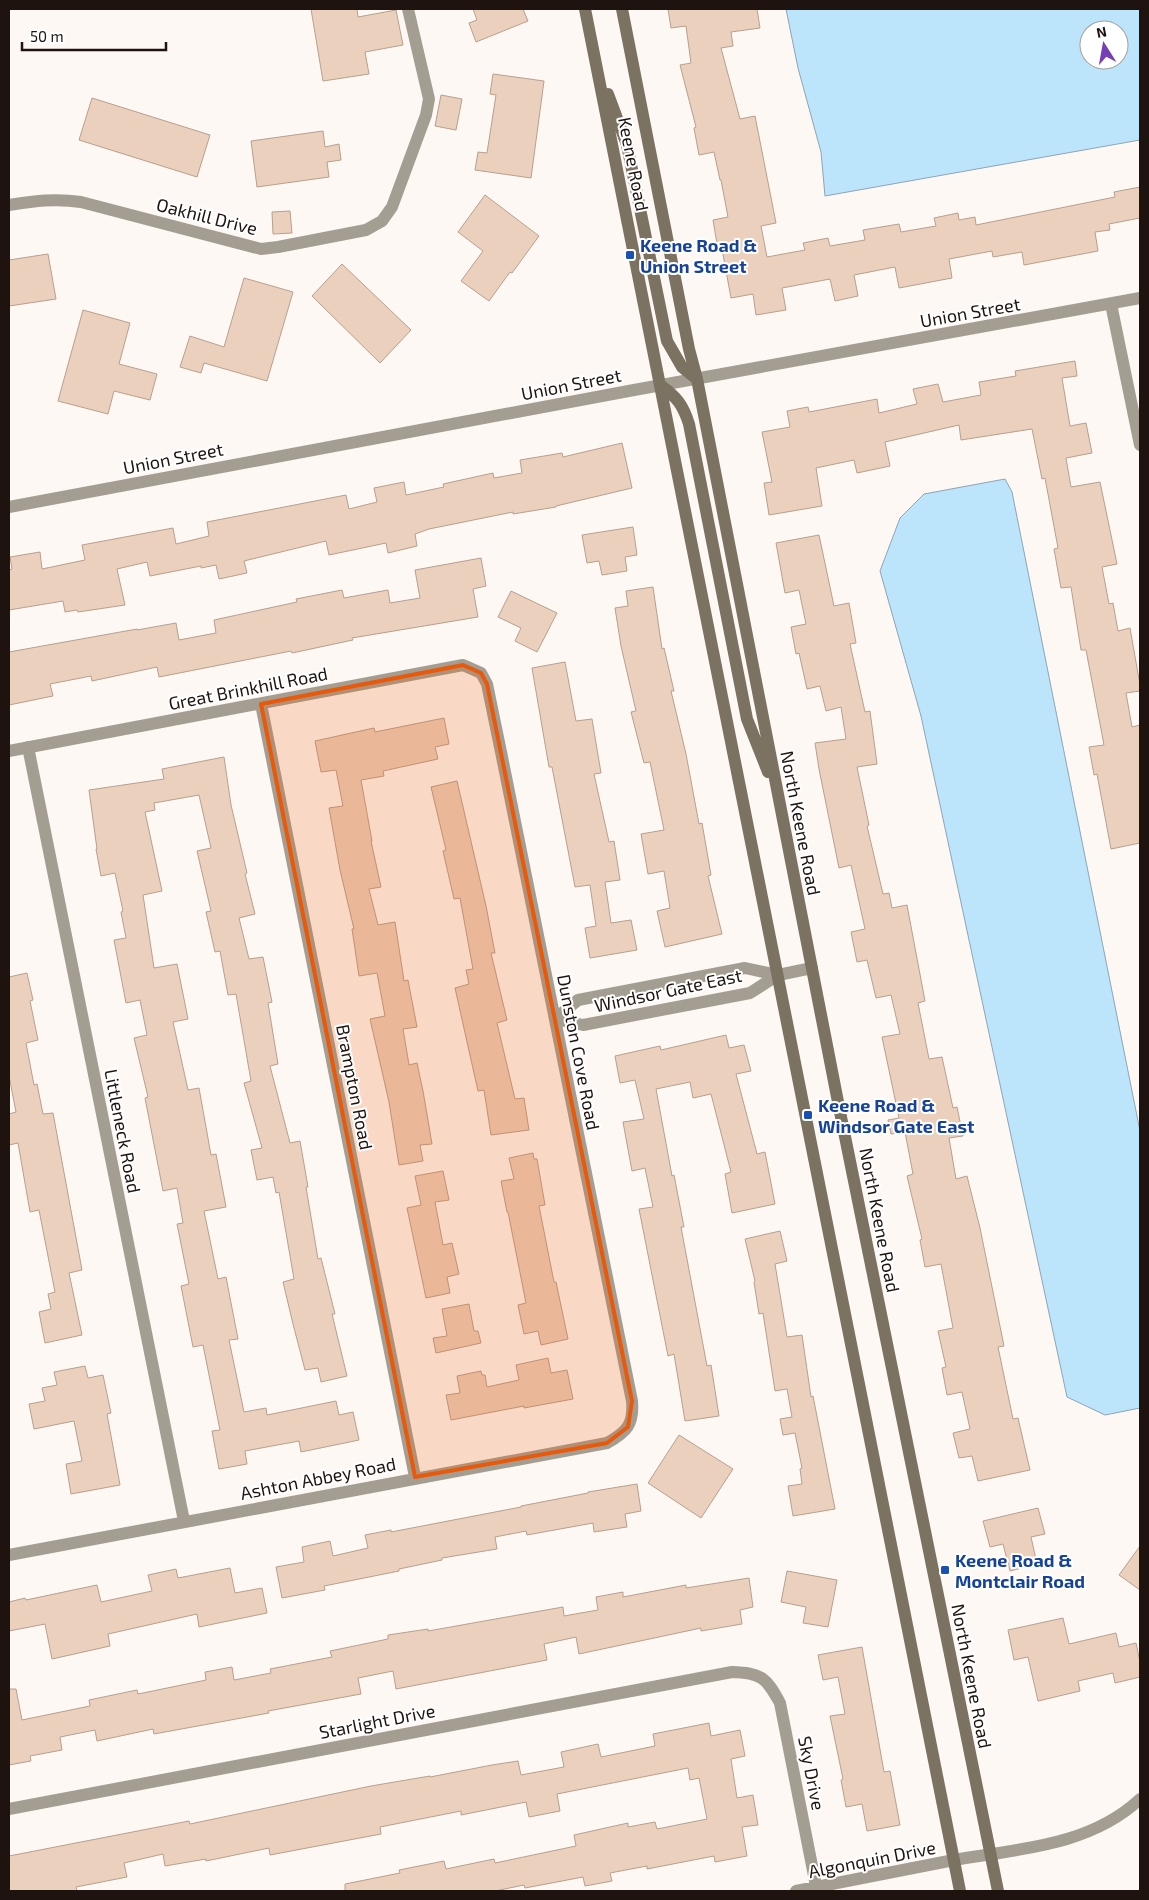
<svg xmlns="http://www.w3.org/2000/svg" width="1149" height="1900" font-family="'Exo 2',sans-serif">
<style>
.water{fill:#bce4fb;stroke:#8da5b4;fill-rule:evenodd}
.building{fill:#ebd0bd;stroke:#b89f8d}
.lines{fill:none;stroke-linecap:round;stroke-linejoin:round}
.minor{stroke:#a49e92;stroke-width:12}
.tertiary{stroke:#a49e92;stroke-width:12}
.secondary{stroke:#7b7262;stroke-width:12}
.marked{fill:#e8590c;fill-opacity:0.2;stroke:#e8590c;stroke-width:4;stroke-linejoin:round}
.transit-dot{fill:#1a4fb4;stroke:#fff;stroke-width:2}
.labels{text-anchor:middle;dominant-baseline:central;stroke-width:4;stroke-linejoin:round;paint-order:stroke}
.street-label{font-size:18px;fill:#1e130e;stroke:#fff}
.transit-label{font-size:18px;font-weight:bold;fill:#164399;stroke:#fff;text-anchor:start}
</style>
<rect width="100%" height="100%" fill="#fef8f5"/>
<path class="water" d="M 786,9 L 1140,9 L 1140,140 L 825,196 L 821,152 L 798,68 ZM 1089,30 L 1119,30 L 1119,60 L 1089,60 Z
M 1005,479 L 1012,492 L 1140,1131 L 1140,1408 L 1105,1415 L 1067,1397 L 921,716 L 880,571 L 900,518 L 924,494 Z"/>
<path class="building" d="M 311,9 L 357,9 L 358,17 L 396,10 L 403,45 L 365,52 L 369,74 L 323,81 Z
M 473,9 L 523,9 L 528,21 L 476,42 L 469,23 L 477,20 Z
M 668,9 L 757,9 L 760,28 L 731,32 L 733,46 L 721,48 L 740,119 L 755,116 L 776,223 L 761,226 L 767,257 L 805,250 L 803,243 L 828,238 L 830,246 L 865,240 L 863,230 L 899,224 L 901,232 L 936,226 L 934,218 L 958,213 L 959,220 L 975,217 L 976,225 L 1115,197 L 1114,192 L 1140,187 L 1140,218 L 1109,224 L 1110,230 L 1095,232 L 1098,251 L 1024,265 L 1022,252 L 993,257 L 992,251 L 949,259 L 952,278 L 899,288 L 895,267 L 854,275 L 858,296 L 835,301 L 830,279 L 782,288 L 786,310 L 756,315 L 753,294 L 731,298 L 722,249 L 718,250 L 713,220 L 728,217 L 721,180 L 720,180 L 714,152 L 699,155 L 694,128 L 696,127 L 680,65 L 691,63 L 686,26 L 671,28 Z
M 493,74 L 544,81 L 531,178 L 475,170 L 478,152 L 487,153 L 496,95 L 490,94 Z
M 441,95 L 462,99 L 456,130 L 435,126 Z
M 92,98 L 210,135 L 197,177 L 79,140 Z
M 323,131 L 325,147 L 339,144 L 341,160 L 327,162 L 329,177 L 257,187 L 251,141 Z
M 485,195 L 539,236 L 512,273 L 510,272 L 489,301 L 461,281 L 483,251 L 458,232 Z
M 290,211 L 292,233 L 273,234 L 272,212 Z
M 48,254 L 56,299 L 9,306 L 9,260 Z
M 342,264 L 411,330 L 380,363 L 312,296 Z
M 244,278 L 293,292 L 267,381 L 204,363 L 201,373 L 180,367 L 190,336 L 224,347 Z
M 83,310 L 130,323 L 119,364 L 157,374 L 150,400 L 114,391 L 108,414 L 58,401 Z
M 1075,361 L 1077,376 L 1062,378 L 1070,426 L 1086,423 L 1092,453 L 1066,458 L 1071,487 L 1100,482 L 1117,564 L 1102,567 L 1109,604 L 1113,603 L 1118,631 L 1130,628 L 1140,685 L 1140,691 L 1126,693 L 1132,727 L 1140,725 L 1140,843 L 1111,849 L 1097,774 L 1094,775 L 1089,747 L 1104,745 L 1086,650 L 1081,650 L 1071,587 L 1061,588 L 1054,549 L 1058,548 L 1045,478 L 1042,479 L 1032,429 L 961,440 L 959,425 L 885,442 L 890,466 L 857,473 L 854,460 L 816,468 L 822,506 L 769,515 L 764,483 L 772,482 L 762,432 L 790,427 L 787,411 L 808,407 L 809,412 L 877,399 L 879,413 L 917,404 L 913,389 L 938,384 L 943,402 L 981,395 L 979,382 L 1016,376 L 1015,371 Z
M 622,443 L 632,488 L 556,506 L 556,507 L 513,514 L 513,512 L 429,529 L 415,534 L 417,546 L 388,553 L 386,543 L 329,555 L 326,541 L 244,561 L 247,573 L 219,579 L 216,565 L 201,568 L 201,566 L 150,576 L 147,562 L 117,569 L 125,605 L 78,612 L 77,610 L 65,612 L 63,601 L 9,610 L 9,570 L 12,569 L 10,557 L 40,552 L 42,569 L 85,560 L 82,545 L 173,528 L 176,544 L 209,536 L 207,522 L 346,495 L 349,509 L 377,502 L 374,488 L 404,482 L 406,495 L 444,487 L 443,484 L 493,473 L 494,478 L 522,473 L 520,460 L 562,453 L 563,457 Z
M 633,527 L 637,555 L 625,557 L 627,571 L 602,575 L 599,561 L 587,563 L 582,535 Z
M 819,535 L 834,606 L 849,603 L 856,643 L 850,644 L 865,712 L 870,711 L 877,764 L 857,767 L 869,825 L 867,826 L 883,894 L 889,893 L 892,908 L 907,905 L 925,1001 L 918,1003 L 929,1059 L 942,1057 L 953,1108 L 957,1107 L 963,1136 L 949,1138 L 956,1179 L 967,1176 L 980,1228 L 1004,1346 L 998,1347 L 1013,1419 L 1018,1418 L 1030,1470 L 978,1481 L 972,1456 L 959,1458 L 953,1433 L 970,1429 L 962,1392 L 947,1395 L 942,1368 L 946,1367 L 938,1331 L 953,1328 L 941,1264 L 925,1267 L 920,1240 L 922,1239 L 907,1176 L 913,1174 L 905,1132 L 891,1134 L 888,1120 L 899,1118 L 882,1037 L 900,1034 L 891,995 L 876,998 L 867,960 L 857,962 L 851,932 L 865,929 L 851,865 L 839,868 L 819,769 L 815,743 L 846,739 L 841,707 L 826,711 L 820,686 L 807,689 L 799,653 L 796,654 L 791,627 L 806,624 L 799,590 L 785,593 L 776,543 Z
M 481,558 L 486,586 L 473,589 L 478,617 L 352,638 L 353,640 L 292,653 L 291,651 L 159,677 L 157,667 L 92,681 L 91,676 L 50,684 L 53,696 L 9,705 L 9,652 L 137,629 L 137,630 L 176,623 L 179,640 L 216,633 L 214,620 L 297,602 L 296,599 L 342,590 L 344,598 L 388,590 L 390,603 L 420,598 L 415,570 Z
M 653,587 L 662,649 L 664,648 L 674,691 L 671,691 L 686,754 L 699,824 L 702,823 L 711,875 L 708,876 L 722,934 L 665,947 L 657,911 L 670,908 L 664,871 L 648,874 L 641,834 L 664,830 L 650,762 L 644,763 L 631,712 L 636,711 L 621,646 L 615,608 L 628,606 L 626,591 Z
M 511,591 L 557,613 L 537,652 L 515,641 L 521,628 L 498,617 Z
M 565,662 L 576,721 L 592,719 L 601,773 L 594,774 L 609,842 L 614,841 L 620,880 L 605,882 L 611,923 L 631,920 L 637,950 L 590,958 L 585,928 L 596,926 L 590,885 L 575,887 L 552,767 L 549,767 L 532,668 Z
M 444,718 L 449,744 L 435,747 L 438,759 L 383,771 L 384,776 L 361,780 L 372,841 L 371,841 L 381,887 L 369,889 L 378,925 L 395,922 L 404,981 L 408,980 L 417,1027 L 403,1029 L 409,1065 L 417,1063 L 423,1091 L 432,1144 L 420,1145 L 423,1161 L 399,1165 L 389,1102 L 370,1019 L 385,1016 L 377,973 L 359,976 L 352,929 L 354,929 L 340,870 L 329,808 L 343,806 L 336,770 L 321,772 L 315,741 L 374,728 L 375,732 Z
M 224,757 L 231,805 L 247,873 L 245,874 L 255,914 L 239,918 L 249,959 L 263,957 L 272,1002 L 268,1003 L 278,1064 L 270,1066 L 290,1143 L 300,1141 L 308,1187 L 306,1187 L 318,1259 L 321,1258 L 335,1314 L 332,1314 L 347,1376 L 321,1382 L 318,1368 L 305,1370 L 293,1324 L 283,1282 L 294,1279 L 279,1192 L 276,1193 L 273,1177 L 257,1180 L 251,1150 L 262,1148 L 244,1083 L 251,1081 L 236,994 L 228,995 L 220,951 L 215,952 L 206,912 L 211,911 L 197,851 L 211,848 L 199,795 L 154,803 L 155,810 L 145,812 L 162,891 L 143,895 L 154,968 L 177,964 L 188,1019 L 173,1022 L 188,1090 L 199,1088 L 211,1155 L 216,1154 L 226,1207 L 204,1211 L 218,1279 L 226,1277 L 238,1339 L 229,1340 L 244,1412 L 266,1408 L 267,1415 L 336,1401 L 339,1415 L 353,1412 L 359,1440 L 301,1452 L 299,1441 L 245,1451 L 247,1464 L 219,1469 L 212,1431 L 220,1430 L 203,1345 L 193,1347 L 181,1286 L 189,1284 L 177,1224 L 183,1223 L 177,1188 L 163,1191 L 145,1098 L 148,1097 L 134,1038 L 147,1035 L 140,1000 L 126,1003 L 114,940 L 126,938 L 121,912 L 123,911 L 115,873 L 101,876 L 96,849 L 97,849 L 89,790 L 164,779 L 162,769 Z
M 457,781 L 486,906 L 495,953 L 491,953 L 507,1020 L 497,1023 L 515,1099 L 524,1098 L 529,1130 L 491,1135 L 484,1090 L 478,1091 L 455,988 L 469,984 L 466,970 L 473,969 L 460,898 L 454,899 L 443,851 L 446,850 L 431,787 Z
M 27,973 L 33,1000 L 30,1001 L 38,1040 L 26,1043 L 34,1085 L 37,1084 L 43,1114 L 53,1113 L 82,1270 L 69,1273 L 82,1335 L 45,1343 L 39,1312 L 51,1309 L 48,1294 L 55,1292 L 39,1210 L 30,1212 L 18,1143 L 9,1145 L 9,1114 L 16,1112 L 9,1076 L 9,977 Z
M 726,1035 L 729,1048 L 744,1045 L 751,1071 L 736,1074 L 757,1154 L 765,1152 L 775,1204 L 732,1213 L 725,1174 L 731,1172 L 711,1094 L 693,1098 L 690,1082 L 656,1089 L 672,1176 L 674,1175 L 684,1227 L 681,1227 L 707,1366 L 711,1365 L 719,1416 L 685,1421 L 674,1354 L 668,1356 L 639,1209 L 653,1207 L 645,1168 L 632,1171 L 623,1122 L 644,1119 L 635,1080 L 620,1083 L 615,1056 L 660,1046 L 661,1050 Z
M 533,1153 L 534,1159 L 537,1159 L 545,1205 L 539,1206 L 554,1282 L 556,1282 L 568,1339 L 541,1345 L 538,1331 L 524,1334 L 518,1305 L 526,1303 L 508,1212 L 507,1212 L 501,1181 L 514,1179 L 509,1158 Z
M 443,1171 L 449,1200 L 435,1202 L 443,1245 L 452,1243 L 459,1274 L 447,1277 L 450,1293 L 426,1298 L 407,1208 L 421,1205 L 415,1176 Z
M 780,1231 L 787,1261 L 775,1264 L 787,1337 L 802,1335 L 811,1397 L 813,1396 L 835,1509 L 793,1516 L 788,1486 L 802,1484 L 800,1469 L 802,1468 L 795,1433 L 783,1435 L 780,1419 L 792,1417 L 787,1389 L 775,1391 L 763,1313 L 759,1314 L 754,1282 L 755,1281 L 745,1239 Z
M 469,1304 L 474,1331 L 478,1331 L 481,1343 L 436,1353 L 433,1338 L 447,1336 L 442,1309 Z
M 548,1358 L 551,1373 L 567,1370 L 573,1399 L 524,1408 L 524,1406 L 451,1420 L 446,1395 L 460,1393 L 457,1376 L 481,1371 L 482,1375 L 485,1375 L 487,1387 L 519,1380 L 516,1365 Z
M 85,1366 L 88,1378 L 103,1375 L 111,1413 L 107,1414 L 120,1485 L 71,1494 L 66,1464 L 82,1461 L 74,1421 L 34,1429 L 29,1404 L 45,1401 L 42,1388 L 57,1385 L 54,1372 Z
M 679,1435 L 733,1469 L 701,1518 L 648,1483 Z
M 637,1484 L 641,1511 L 625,1514 L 627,1527 L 594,1532 L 593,1523 L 527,1535 L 526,1531 L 495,1537 L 497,1549 L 442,1558 L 442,1560 L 399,1569 L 399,1571 L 324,1586 L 325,1590 L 282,1598 L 276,1567 L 304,1562 L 302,1547 L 330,1541 L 333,1556 L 368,1548 L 365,1535 L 391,1530 L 391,1532 L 521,1507 L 521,1506 L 588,1493 L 588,1492 Z
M 1038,1508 L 1045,1534 L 1031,1537 L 1037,1564 L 1010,1571 L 1003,1544 L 990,1547 L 983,1521 Z
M 1140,1546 L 1140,1590 L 1119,1575 Z
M 230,1568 L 235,1593 L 262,1588 L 267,1613 L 199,1627 L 197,1614 L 108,1634 L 110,1646 L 52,1659 L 45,1624 L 9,1631 L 9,1602 L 25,1598 L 26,1600 L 97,1585 L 101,1602 L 152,1591 L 148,1575 L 176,1569 L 178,1578 Z
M 787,1571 L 837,1580 L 828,1627 L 803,1623 L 806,1607 L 781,1602 Z
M 749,1578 L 753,1607 L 740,1610 L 742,1624 L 701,1631 L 701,1628 L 579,1654 L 576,1637 L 544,1644 L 547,1660 L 396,1689 L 393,1671 L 358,1678 L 361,1694 L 268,1711 L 269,1713 L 154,1734 L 153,1729 L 97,1741 L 95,1730 L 60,1737 L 62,1750 L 30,1756 L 31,1761 L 9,1765 L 9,1689 L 16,1689 L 22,1720 L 90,1706 L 89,1700 L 137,1690 L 138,1694 L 206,1680 L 205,1672 L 232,1667 L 234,1680 L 271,1673 L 270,1669 L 332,1657 L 330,1651 L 388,1639 L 388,1635 L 428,1629 L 428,1631 L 563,1607 L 564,1616 L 598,1610 L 596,1597 L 623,1592 L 623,1597 L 686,1585 L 686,1588 Z
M 1063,1618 L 1069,1644 L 1116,1633 L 1119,1647 L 1136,1643 L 1140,1662 L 1140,1677 L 1115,1683 L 1113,1673 L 1078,1681 L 1080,1691 L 1038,1701 L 1028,1657 L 1014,1660 L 1008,1630 Z
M 862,1647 L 884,1772 L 890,1771 L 900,1825 L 867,1831 L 862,1804 L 846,1807 L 841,1780 L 843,1779 L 830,1716 L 845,1714 L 838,1677 L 823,1680 L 818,1655 Z
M 709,1723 L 711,1736 L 740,1730 L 745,1756 L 731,1759 L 737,1798 L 753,1795 L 758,1825 L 742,1827 L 747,1856 L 715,1862 L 714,1856 L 647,1869 L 647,1866 L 610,1873 L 612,1881 L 585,1886 L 583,1877 L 525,1888 L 524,1885 L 495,1891 L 345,1891 L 345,1884 L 400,1873 L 399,1870 L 444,1861 L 446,1869 L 494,1859 L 495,1863 L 576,1846 L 574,1835 L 628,1823 L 628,1827 L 655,1822 L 657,1829 L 707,1819 L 699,1778 L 690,1780 L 688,1768 L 557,1794 L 560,1811 L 529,1817 L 526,1802 L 461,1815 L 461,1811 L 380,1827 L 381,1834 L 270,1855 L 269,1848 L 206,1861 L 206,1859 L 165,1866 L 163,1854 L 124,1863 L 127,1877 L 76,1887 L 77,1891 L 9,1891 L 9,1856 L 189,1821 L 190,1824 L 371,1786 L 430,1776 L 430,1777 L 492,1765 L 518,1761 L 521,1775 L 564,1767 L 561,1752 L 598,1744 L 601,1757 L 655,1746 L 653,1734 Z"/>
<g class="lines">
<path class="minor" d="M 9,205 C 35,201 55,198 81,202 L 261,249 L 278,247 L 366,230 L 382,221 L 392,207 L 426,115 L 429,99 L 408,9
M 1111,304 L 1140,445
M 261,704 L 415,1477
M 28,747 L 184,1521
M 9,751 L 463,665 L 481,673 L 487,684 L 501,752 L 632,1401 C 634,1424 627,1432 607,1443 L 9,1555
M 555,1019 L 583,1025 L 750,993 L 778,975 L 812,968
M 555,1019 L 578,1000 L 745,968 L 778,975
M 9,1809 L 732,1672 C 761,1673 766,1677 780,1703 L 817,1891
M 796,1891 L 954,1860"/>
<path class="tertiary" d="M 9,507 L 634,390 L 1140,298
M 954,1860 C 1018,1849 1090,1846 1140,1799"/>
<path class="secondary" d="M 585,9 L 960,1891
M 622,9 L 689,349 L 697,379 L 839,1107 L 998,1891
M 608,94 L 627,145 L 667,341 L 682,367 L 697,379
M 660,385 C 677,397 683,405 689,424 L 747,719 L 768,772"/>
</g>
<path class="marked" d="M 463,665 L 481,673 L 487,684 L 632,1401 L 628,1427 L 607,1443 L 415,1477 L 261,704 Z"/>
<g class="transit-dot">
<rect x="625" y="250" width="10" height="10" rx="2.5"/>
<rect x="803" y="1110" width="10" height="10" rx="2.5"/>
<rect x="940" y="1565" width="10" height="10" rx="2.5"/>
</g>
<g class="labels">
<g class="street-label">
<text transform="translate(634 164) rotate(79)">Keene Road</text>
<text transform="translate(207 216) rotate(14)">Oakhill Drive</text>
<text transform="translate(970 312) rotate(-10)">Union Street</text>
<text transform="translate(571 384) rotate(-11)">Union Street</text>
<text transform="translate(173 458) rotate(-11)">Union Street</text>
<text transform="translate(248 688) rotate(-11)">Great Brinkhill Road</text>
<text transform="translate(801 823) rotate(79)">North Keene Road</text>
<text transform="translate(668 990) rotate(-12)">Windsor Gate East</text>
<text transform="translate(579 1052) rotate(79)">Dunston Cove Road</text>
<text transform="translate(355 1087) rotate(79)">Brampton Road</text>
<text transform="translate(123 1131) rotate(79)">Littleneck Road</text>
<text transform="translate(880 1220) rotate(79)">North Keene Road</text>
<text transform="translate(318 1478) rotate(-11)">Ashton Abbey Road</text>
<text transform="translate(972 1676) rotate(79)">North Keene Road</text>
<text transform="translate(377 1721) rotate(-11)">Starlight Drive</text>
<text transform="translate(812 1773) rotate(79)">Sky Drive</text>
<text transform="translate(872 1859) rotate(-11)">Algonquin Drive</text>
</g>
<g class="transit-label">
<text x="640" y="245">Keene Road &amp;<tspan x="640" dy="21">Union Street</tspan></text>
<text x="818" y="1105">Keene Road &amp;<tspan x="818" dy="21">Windsor Gate East</tspan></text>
<text x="955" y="1560">Keene Road &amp;<tspan x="955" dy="21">Montclair Road</tspan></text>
</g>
</g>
<rect width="1149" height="1900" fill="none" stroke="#1e130e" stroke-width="20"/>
<g transform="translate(1104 45) rotate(349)"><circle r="24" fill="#ffffff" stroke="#a5a19f"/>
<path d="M0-4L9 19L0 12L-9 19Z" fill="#763fb6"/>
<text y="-8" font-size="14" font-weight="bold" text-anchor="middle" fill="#1e130e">N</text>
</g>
<path d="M22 42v8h144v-8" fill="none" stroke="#1e130e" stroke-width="2.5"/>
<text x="30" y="42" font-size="15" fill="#1e130e" stroke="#ffffff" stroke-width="4" paint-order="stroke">50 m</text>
</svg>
